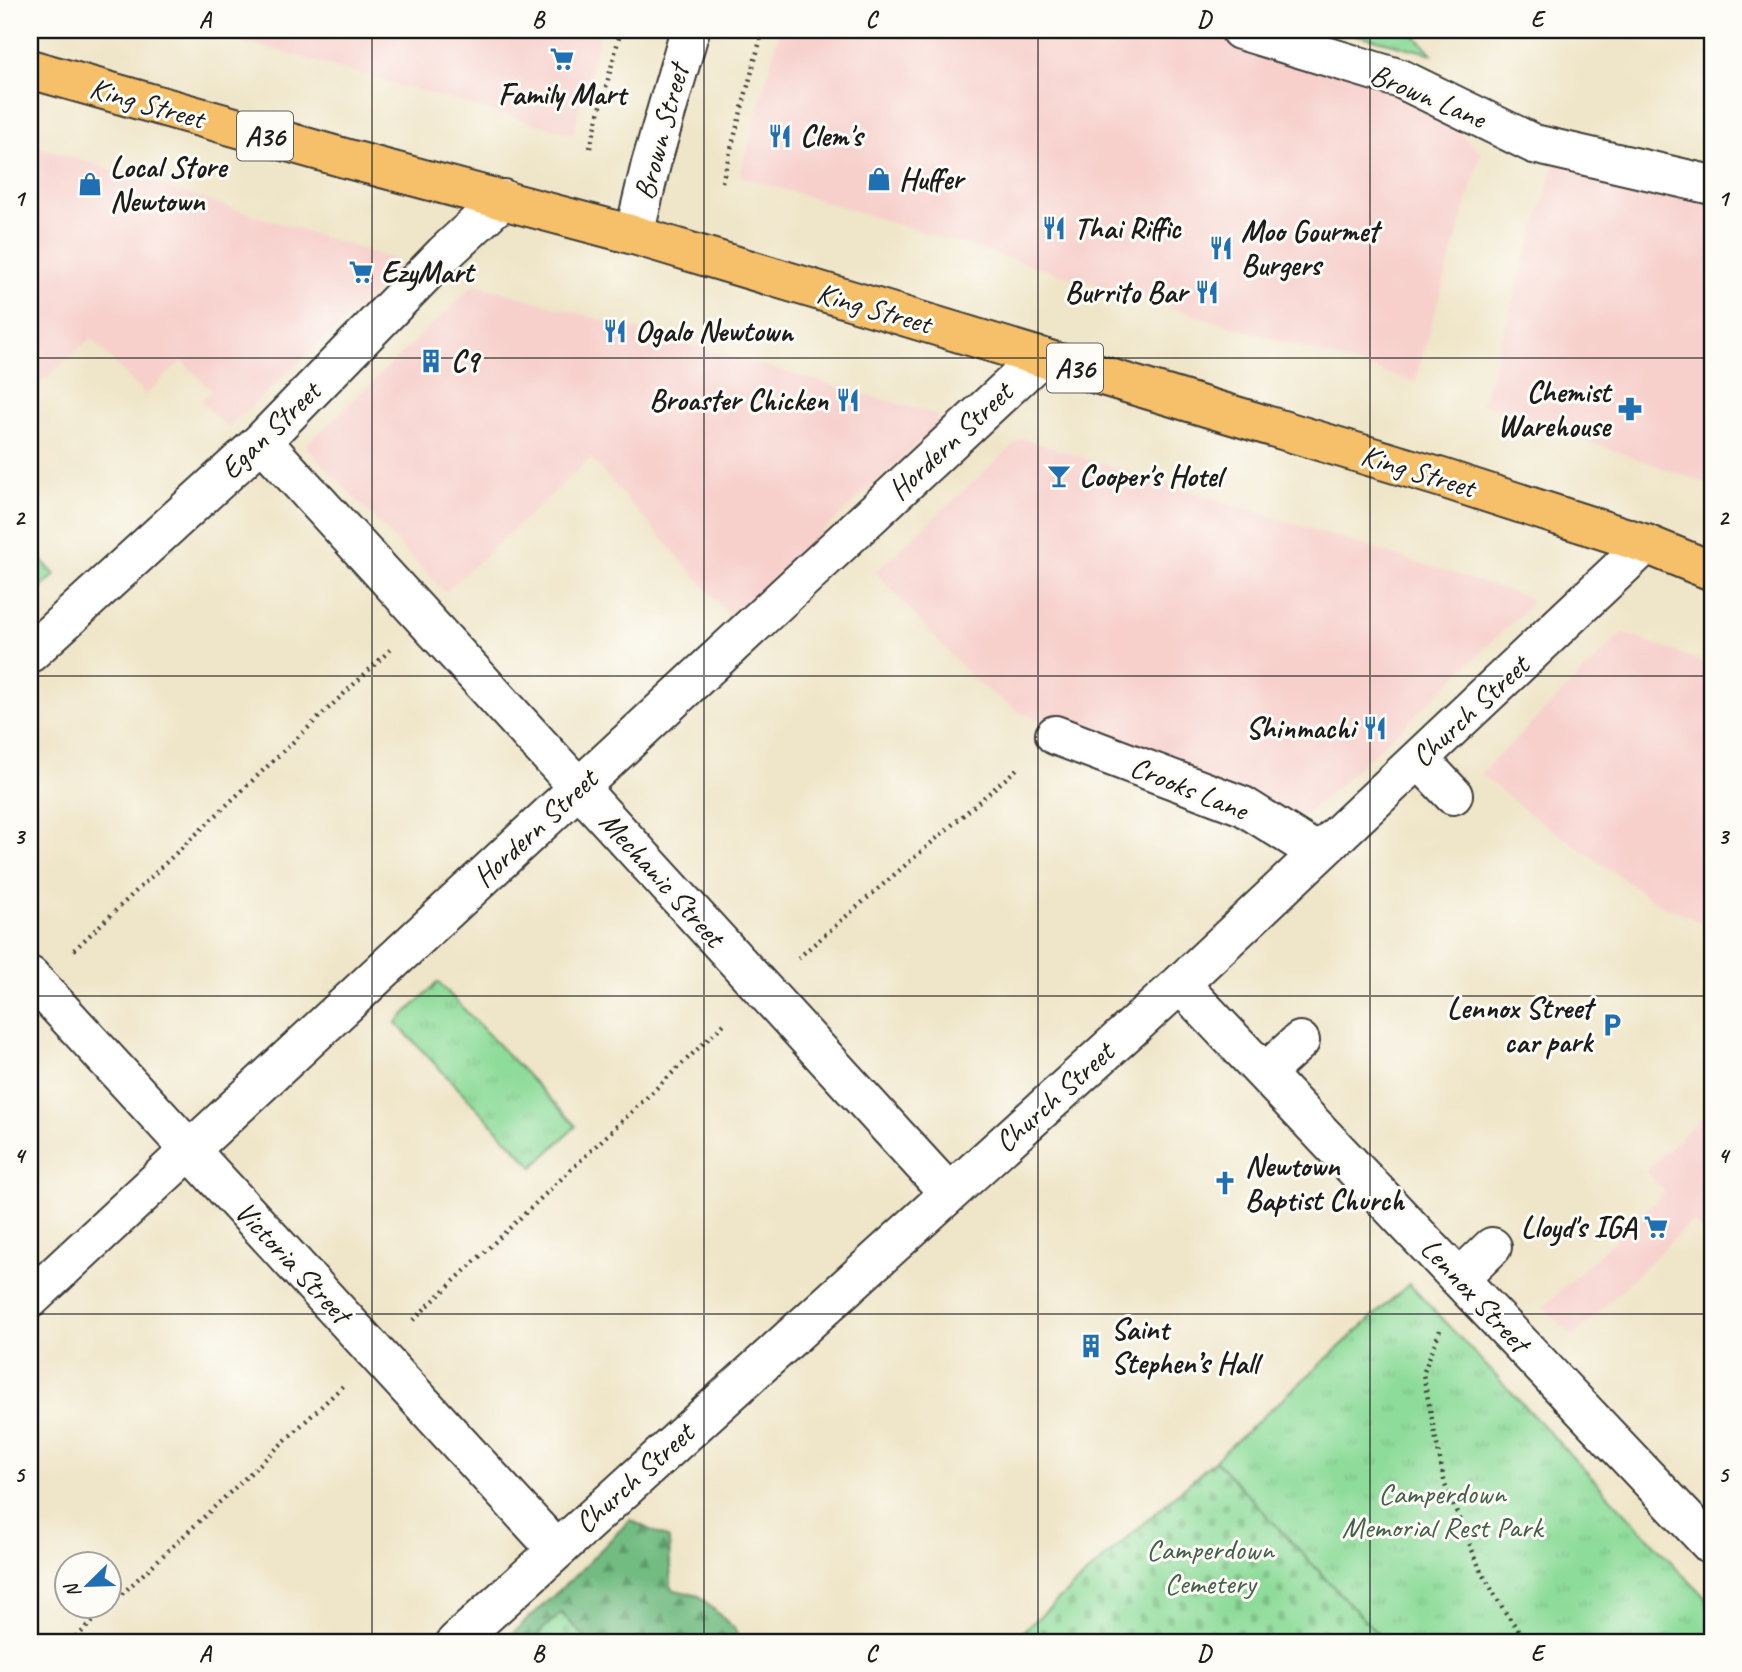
<svg xmlns="http://www.w3.org/2000/svg" width="1742" height="1672" font-family="Caveat,sans-serif">
<style>
.built{fill:#f7d0cc}
.grass{fill:url(#grass-tufts);stroke:#557c5b;stroke-width:2}
.forest{fill:url(#forest-firs);stroke:#476c4f;stroke-width:2}
.cemetery{fill:url(#cemetery-stones);stroke:#557c5b;stroke-width:2}
.lines{fill:none;stroke-linecap:round;stroke-linejoin:round}
.minor-casing{stroke:#3c3a36;stroke-width:42}
.highway-casing{stroke:#3c3a36;stroke-width:42}
.path{stroke:#3c3a36;stroke-width:4.5;stroke-dasharray:2 5;stroke-linecap:butt}
.minor{stroke:#fff;stroke-width:38}
.highway{stroke:#f6c06b;stroke-width:38}
.grid{fill:none;stroke:#1c1c1c;stroke-width:2;stroke-opacity:0.55}
.labels{text-anchor:middle;dominant-baseline:central;stroke-width:6;stroke-linejoin:round;paint-order:stroke}
.shield{fill:#fdfcf7;stroke:#605f5e;stroke-width:2}
.shield-label{font-size:28px;font-weight:bold;fill:#1c1c1c}
.poi-label{font-size:30px;font-weight:bold;fill:#1c1c1c;stroke:#fdfcf7;text-anchor:start}
.street-label{font-size:30px;fill:#1c1c1c;stroke:#fdfcf7}
.park-label{font-size:30px;fill:#445f48;stroke:#fdfcf7}
.neatline{fill:none;stroke:#1c1c1c;stroke-width:2.5}
.grid-label{font-size:23px;text-anchor:middle;font-weight:bold;fill:#1c1c1c}
</style>
<defs>
<pattern id="grass-tufts" width="24" height="20" patternUnits="userSpaceOnUse" patternTransform="scale(1.75)"><rect width="24" height="20" fill="#8edc9a"/><path d="M3 7l-1-3M5 7V3M7 7l1-3M15 17l-1-3M17 17v-4M19 17l1-3" fill="none" stroke="#7abc84"/></pattern>
<pattern id="forest-firs" width="22" height="20" patternUnits="userSpaceOnUse" patternTransform="scale(1.75)"><rect width="22" height="20" fill="#72bc82"/><path d="M5 1l3.5 6h-7zM16 11l3.5 6h-7z" fill="#5d986a"/></pattern>
<pattern id="cemetery-stones" width="16" height="16" patternUnits="userSpaceOnUse" patternTransform="scale(1.75)"><rect width="16" height="16" fill="#8edc9a"/><path d="M2 7V4a2 2 0 0 1 4 0v3zM10 15v-3a2 2 0 0 1 4 0v3z" fill="#7abc84"/></pattern>
</defs>
<rect width="100%" height="100%" fill="#fdfcf7"/>
<filter id="ink" filterUnits="userSpaceOnUse"><feTurbulence type="fractalNoise" baseFrequency=".0143" numOctaves="2"/><feDisplacementMap in="SourceGraphic" scale="14" xChannelSelector="R" yChannelSelector="G"/><feConvolveMatrix kernelMatrix="1 2 1 2 8 2 1 2 1" color-interpolation-filters="sRGB"/></filter>
<filter id="wash" filterUnits="userSpaceOnUse"><feTurbulence type="fractalNoise" baseFrequency=".00686" numOctaves="4" result="noise"/><feDisplacementMap in="SourceGraphic" scale="28" xChannelSelector="R" yChannelSelector="G"/><feGaussianBlur stdDeviation="1.57" result="paint"/><feColorMatrix in="noise" values="0 0 0 0 0 0 0 0 0 0 0 0 0 0 0 0 0 1.4 0 .05"/><feComposite in="paint" operator="in"/></filter>
<g filter="url(#wash)">
<rect width="100%" height="100%" fill="#efe5c8"/>
<path class="built" d="M 204,30 L 601,30 L 573,134 Z
M 780,30 L 1240,30 L 1401,79 L 1481,153 L 1415,382 L 740,176 Z
M 30,144 L 396,260 L 402,269 L 227,428 L 201,402 L 212,391 L 182,361 L 145,395 L 91,338 L 30,393 Z
M 1556,160 L 1712,189 L 1712,485 L 1482,404 Z
M 475,284 L 937,415 L 938,424 L 731,617 L 591,458 L 445,592 L 305,446 Z
M 1021,438 L 1531,598 L 1531,604 L 1402,728 L 1309,812 L 1297,817 L 1019,712 L 976,682 L 875,572 Z
M 1623,633 L 1712,665 L 1712,927 L 1654,901 L 1522,808 L 1480,774 Z
M 1712,1107 L 1712,1234 L 1709,1237 L 1692,1221 L 1573,1337 L 1543,1307 L 1665,1192 L 1646,1171 Z"/>
<path class="grass" d="M 1338,30 L 1410,30 L 1432,54 Z
M 30,547 L 55,575 L 30,598 Z
M 438,982 L 576,1126 L 533,1167 L 396,1023 Z
M 1409,1284 L 1712,1605 L 1712,1642 L 1385,1642 L 1215,1460 Z"/>
<path class="forest" d="M 630,1520 L 669,1539 L 671,1589 L 699,1596 L 735,1629 L 740,1642 L 503,1642 L 575,1576 Z"/>
<path class="cemetery" d="M 1215,1460 L 1385,1642 L 1011,1642 Z
M 561,1613 L 589,1642 L 529,1642 Z"/>
</g>
<g filter="url(#ink)">
<g class="lines">
<g class="minor-casing">
<path id="minor" d="M 1240,30 L 1401,79 L 1534,144 L 1712,185
M 634,235 L 651,164 L 690,30
M 262,441 L 948,1192
M 30,653 L 262,441 L 444,254 L 503,199
M 1055,735 L 1243,806 L 1318,853
M 1419,759 L 1453,795
M 30,976 L 556,1549
M 1180,984 L 1712,1546
M 1265,1073 L 1300,1041
M 1459,1279 L 1492,1247
M 30,1299 L 1041,357
M 456,1642 L 1180,984 L 1646,544"/>
</g>
<g class="highway-casing">
<path id="highway" d="M 30,69 L 348,159 L 634,235 L 1442,478 L 1646,544 L 1712,571"/>
</g>
<path class="path" d="M 590,148 L 621,30
M 722,182 L 763,30
M 74,950 L 390,650
M 798,958 L 1019,767
M 413,1320 L 726,1022
M 1440,1330 L 1423,1374 L 1445,1485 L 1480,1569 L 1503,1609 L 1527,1642
M 71,1642 L 343,1386"/>
<use href="#minor" class="minor"/>
<use href="#highway" class="highway"/>
</g>
</g>
<path class="grid" d="M 372,30 L 372,1642M 704,30 L 704,1642M 1038,30 L 1038,1642M 1370,30 L 1370,1642M 30,358 L 1712,358M 30,676 L 1712,676M 30,996 L 1712,996M 30,1314 L 1712,1314"/>
<defs>
<g id="supermarket-bare" transform="scale(1.89)"><path d="M-6-5.5h2.5l.6 2H6L4.5 2H-2.5L-4.4-4H-6ZM-1.5 3.2a1.3 1.3 0 1 0 .1 0ZM3 3.2a1.3 1.3 0 1 0 .1 0Z" fill="#1f6fb2" stroke="#fdfcf7" stroke-width="2.5" paint-order="stroke"/></g>
<g id="restaurant-bare" transform="scale(1.89)"><path d="M-5-6h1v4h1v-4h1v4h1v-4h1v5L-1.5 .5V6h-2V.5L-5-1ZM5-6V6H3V1.5H1.5Q1.5-4 5-6Z" fill="#1f6fb2" stroke="#fdfcf7" stroke-width="2.5" paint-order="stroke"/></g>
<g id="shop-bare" transform="scale(1.89)"><path d="M-5-2.5h2.3a2.7 3.5 0 0 1 5.4 0H5L5.5 6h-11ZM-1.5-2.5h3a1.5 2.3 0 0 0-3 0Z" fill="#1f6fb2" stroke="#fdfcf7" stroke-width="2.5" paint-order="stroke"/></g>
<g id="building-bare" transform="scale(1.89)"><path d="M-4-6H4V6H1V3H-1V6H-4ZM-2.5-4.3h1.7v1.8h-1.7ZM.8-4.3h1.7v1.8H.8ZM-2.5-1h1.7V.8h-1.7ZM.8-1h1.7V.8H.8Z" fill="#1f6fb2" stroke="#fdfcf7" stroke-width="2.5" paint-order="stroke"/></g>
<g id="pharmacy-bare" transform="scale(1.89)"><path d="M-2-6h4v4h4v4h-4v4h-4v-4h-4v-4h4Z" fill="#1f6fb2" stroke="#fdfcf7" stroke-width="2.5" paint-order="stroke"/></g>
<g id="bar-bare" transform="scale(1.89)"><path d="M-6-5H6L.8 .8V4.5H3.5V6h-7V4.5H-.8V.8Z" fill="#1f6fb2" stroke="#fdfcf7" stroke-width="2.5" paint-order="stroke"/></g>
<g id="parking-bare" transform="scale(1.89)"><path d="M-3.5-5.5H1a3.5 3.5 0 0 1 0 7H-1V5.5H-3.5ZM-1-3.4V-.6H.8a1.4 1.4 0 0 0 0-2.8Z" fill="#1f6fb2" stroke="#fdfcf7" stroke-width="2.5" paint-order="stroke"/></g>
<g id="church-bare" transform="scale(1.89)"><path d="M-1.2-6h2.4v3.5h3.3v2.4h-3.3V6h-2.4V-.1h-3.3v-2.4h3.3Z" fill="#1f6fb2" stroke="#fdfcf7" stroke-width="2.5" paint-order="stroke"/></g>
</defs>
<g fill-rule="evenodd">
<use href="#supermarket-bare" x="562" y="59"/>
<use href="#restaurant-bare" x="780" y="136"/>
<use href="#shop-bare" x="879" y="179"/>
<use href="#shop-bare" x="90" y="184"/>
<use href="#restaurant-bare" x="1054" y="228"/>
<use href="#restaurant-bare" x="1221" y="248"/>
<use href="#supermarket-bare" x="361" y="272"/>
<use href="#restaurant-bare" x="1207" y="292"/>
<use href="#restaurant-bare" x="615" y="331"/>
<use href="#building-bare" x="431" y="361"/>
<use href="#restaurant-bare" x="848" y="400"/>
<use href="#pharmacy-bare" x="1630" y="409"/>
<use href="#bar-bare" x="1059" y="476"/>
<use href="#restaurant-bare" x="1375" y="728"/>
<use href="#parking-bare" x="1612" y="1025"/>
<use href="#church-bare" x="1225" y="1183"/>
<use href="#supermarket-bare" x="1656" y="1227"/>
<use href="#building-bare" x="1091" y="1346"/>
</g>
<g class="labels">
<g class="shield">
<rect x="237" y="111.5" width="56" height="49" rx="5"/>
<rect x="1047" y="343.5" width="56" height="49" rx="5"/>
</g>
<g class="shield-label">
<text x="265" y="136">A36</text>
<text x="1075" y="368">A36</text>
</g>
<g class="poi-label">
<text x="562" y="94" text-anchor="middle">Family Mart</text>
<text x="800" y="136">Clem's</text>
<text x="110" y="167">Local Store<tspan x="110" dy="34">Newtown</tspan></text>
<text x="899" y="179">Huffer</text>
<text x="1074" y="228">Thai Riffic</text>
<text x="1241" y="231">Moo Gourmet<tspan x="1241" dy="34">Burgers</tspan></text>
<text x="381" y="272">EzyMart</text>
<text x="1187" y="292" text-anchor="end">Burrito Bar</text>
<text x="635" y="331">Ogalo Newtown</text>
<text x="451" y="361">C9</text>
<text x="1610" y="392" text-anchor="end">Chemist<tspan x="1610" dy="34">Warehouse</tspan></text>
<text x="828" y="400" text-anchor="end">Broaster Chicken</text>
<text x="1079" y="476">Cooper's Hotel</text>
<text x="1355" y="728" text-anchor="end">Shinmachi</text>
<text x="1592" y="1008" text-anchor="end">Lennox Street<tspan x="1592" dy="34">car park</tspan></text>
<text x="1245" y="1166">Newtown<tspan x="1245" dy="34">Baptist Church</tspan></text>
<text x="1636" y="1227" text-anchor="end">Lloyd's IGA</text>
<text x="1111" y="1329">Saint<tspan x="1111" dy="34">Stephen’s Hall</tspan></text>
</g>
<g class="street-label">
<text transform="translate(1428 96) rotate(23)">Brown Lane</text>
<text transform="translate(147 103) rotate(16)">King Street</text>
<text transform="translate(661 132) rotate(-75)">Brown Street</text>
<text transform="translate(874 308) rotate(16)">King Street</text>
<text transform="translate(270 430) rotate(-44)">Egan Street</text>
<text transform="translate(950 441) rotate(-43)">Hordern Street</text>
<text transform="translate(1418 471) rotate(17)">King Street</text>
<text transform="translate(1470 711) rotate(-43)">Church Street</text>
<text transform="translate(1189 788) rotate(22)">Crooks Lane</text>
<text transform="translate(535 828) rotate(-43)">Hordern Street</text>
<text transform="translate(662 879) rotate(48)">Mechanic Street</text>
<text transform="translate(1054 1097) rotate(-42)">Church Street</text>
<text transform="translate(293 1262) rotate(47)">Victoria Street</text>
<text transform="translate(1475 1295) rotate(47)">Lennox Street</text>
<text transform="translate(634 1478) rotate(-42)">Church Street</text>
</g>
<g class="park-label">
<text x="1442" y="1493">Camperdown<tspan x="1442" dy="34">Memorial Rest Park</tspan></text>
<text x="1210" y="1549">Camperdown<tspan x="1210" dy="34">Cemetery</tspan></text>
</g>
</g>
<rect width="1742" height="1672" fill="none" stroke="#fdfcf7" stroke-width="77"/>
<g transform="translate(88 1585) rotate(247)"><circle r="33" fill="#fdfcf7" stroke="#a3a29f" stroke-width="2"/>
<path d="M0-5L12 26L0 18L-12 26Z" fill="#1f6fb2"/>
<text y="-10" font-size="19" font-weight="bold" text-anchor="middle" fill="#1c1c1c">N</text>
</g>
<rect x="38" y="38" width="1666" height="1596" class="neatline"/>
<g class="grid-label">
<text x="205" y="27">A</text>
<text x="538" y="27">B</text>
<text x="871" y="27">C</text>
<text x="1204" y="27">D</text>
<text x="1537" y="27">E</text>
<text x="19" y="206">1</text>
<text x="1723" y="206">1</text>
<text x="19" y="525">2</text>
<text x="1723" y="525">2</text>
<text x="19" y="844">3</text>
<text x="1723" y="844">3</text>
<text x="19" y="1163">4</text>
<text x="1723" y="1163">4</text>
<text x="19" y="1482">5</text>
<text x="1723" y="1482">5</text>
<text x="205" y="1661">A</text>
<text x="538" y="1661">B</text>
<text x="871" y="1661">C</text>
<text x="1204" y="1661">D</text>
<text x="1537" y="1661">E</text>
</g>
</svg>
